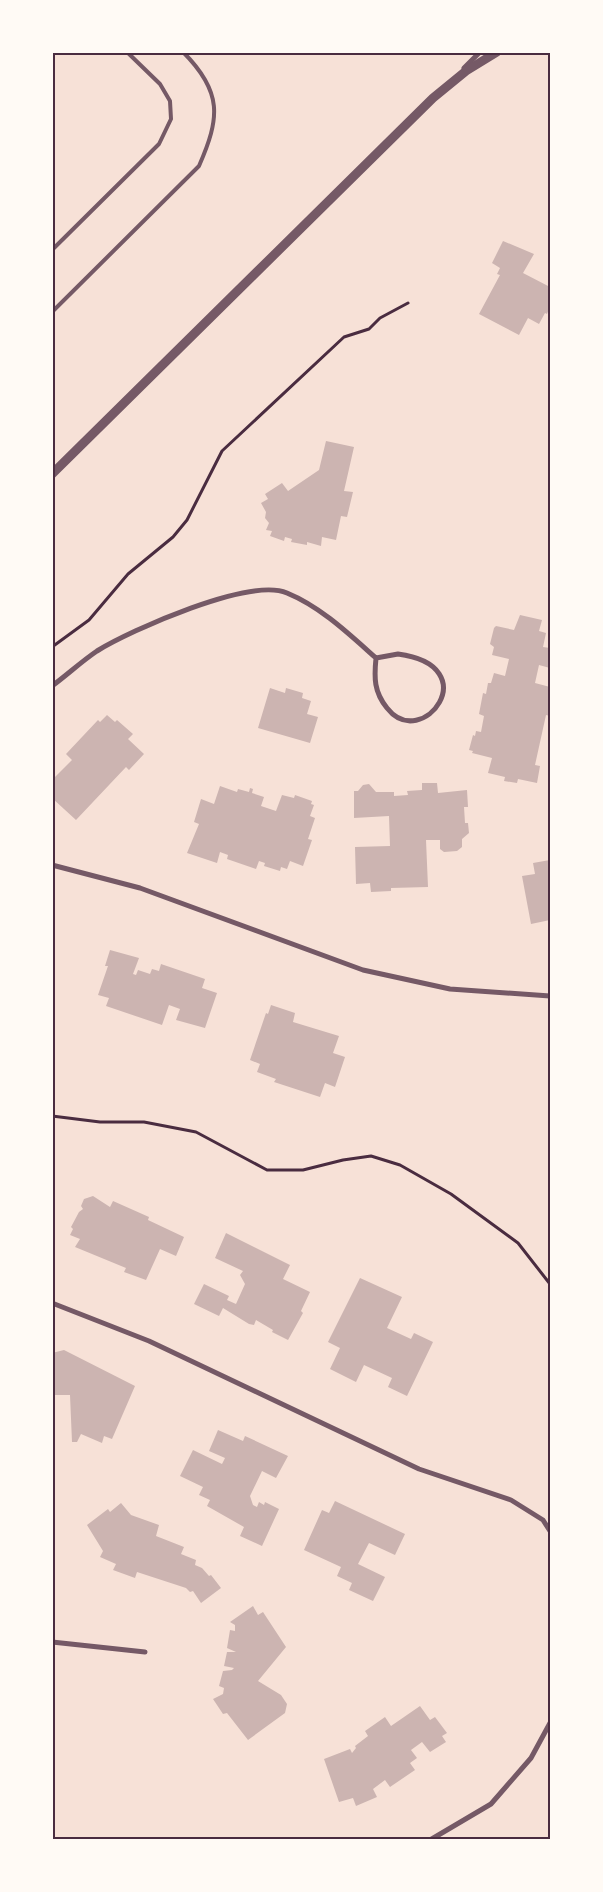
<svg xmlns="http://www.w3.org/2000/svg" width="603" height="1892" font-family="'PT Sans',sans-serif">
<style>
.building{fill:#ccb4b1}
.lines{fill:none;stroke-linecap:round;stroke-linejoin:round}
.path{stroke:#4a2c40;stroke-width:3}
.service{stroke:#755966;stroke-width:4}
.minor{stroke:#755966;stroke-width:5}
.tertiary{stroke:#755966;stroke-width:9}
.neatline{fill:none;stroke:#4a2c40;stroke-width:2}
</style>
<rect width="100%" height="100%" fill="#f7e1d7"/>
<path class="building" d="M 503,241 L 534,254 L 523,273 L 550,287 L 550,307 L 547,314 L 545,313 L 539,324 L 528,318 L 519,335 L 479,314 L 500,275 L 497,274 L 500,268 L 492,263 Z
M 326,441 L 354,447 L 344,491 L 353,492 L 347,517 L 341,516 L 336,540 L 322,537 L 321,546 L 307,542 L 307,545 L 291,542 L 292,539 L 285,537 L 284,541 L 270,536 L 272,531 L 266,530 L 269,523 L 265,518 L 266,512 L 261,503 L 268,499 L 265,494 L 282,483 L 288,491 L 319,470 Z
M 520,615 L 542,620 L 539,631 L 546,633 L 543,647 L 550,648 L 550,668 L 539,665 L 535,683 L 550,687 L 550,716 L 546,715 L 535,765 L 540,766 L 537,783 L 518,779 L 517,783 L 504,781 L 505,777 L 488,773 L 492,758 L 472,753 L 473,751 L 469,750 L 473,735 L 475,736 L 476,731 L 481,732 L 484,716 L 479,714 L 483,693 L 486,694 L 488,683 L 491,683 L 494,673 L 505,676 L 509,659 L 492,655 L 494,647 L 490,644 L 494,628 L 496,626 L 514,630 Z
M 270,688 L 285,693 L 286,688 L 303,693 L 302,698 L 311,701 L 307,714 L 318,717 L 310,743 L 258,728 Z
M 107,715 L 115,722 L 117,720 L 133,734 L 128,739 L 144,754 L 129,770 L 126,767 L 76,820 L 52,798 L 52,780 L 72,760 L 66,754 L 98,720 L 100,722 Z
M 422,783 L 437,783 L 438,793 L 467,790 L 468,807 L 464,807 L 465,823 L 468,823 L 469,833 L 462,839 L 462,847 L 457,851 L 444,852 L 440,849 L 440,840 L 426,840 L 428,887 L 391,888 L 391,891 L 371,892 L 370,883 L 356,884 L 355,847 L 390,846 L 389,816 L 354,818 L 354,791 L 358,791 L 363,785 L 369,784 L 376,792 L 394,792 L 394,796 L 408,795 L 407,791 L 422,790 Z
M 220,786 L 237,792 L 238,789 L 249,792 L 250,788 L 253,789 L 252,793 L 264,797 L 261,806 L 276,811 L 282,795 L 294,798 L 295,795 L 312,801 L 311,804 L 314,805 L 310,816 L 315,818 L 308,839 L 312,840 L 303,866 L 290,861 L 287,869 L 281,867 L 280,871 L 264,866 L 265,863 L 259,861 L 256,869 L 227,859 L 228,855 L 220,852 L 217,863 L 187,853 L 199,824 L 194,822 L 201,799 L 214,804 Z
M 550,860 L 550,920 L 531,924 L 522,876 L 535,874 L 533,863 Z
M 110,950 L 139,958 L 133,974 L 136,975 L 138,970 L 150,974 L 152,969 L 159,971 L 161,964 L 205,979 L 202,988 L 217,993 L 205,1028 L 176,1020 L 180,1009 L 169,1005 L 162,1025 L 106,1006 L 109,998 L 98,995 L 108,966 L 105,966 Z
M 271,1005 L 295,1013 L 293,1022 L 339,1036 L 333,1053 L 345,1057 L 335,1087 L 325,1083 L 320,1097 L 274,1082 L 276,1079 L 257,1072 L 260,1064 L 250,1060 L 266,1013 L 268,1014 Z
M 93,1196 L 110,1207 L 113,1201 L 149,1217 L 148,1220 L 184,1237 L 176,1256 L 160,1249 L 146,1280 L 124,1272 L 126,1268 L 75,1247 L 80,1239 L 70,1235 L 73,1229 L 71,1227 L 79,1212 L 83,1209 L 81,1206 L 84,1199 Z
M 226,1233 L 290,1265 L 283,1279 L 310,1292 L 301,1311 L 303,1313 L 288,1340 L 272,1332 L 273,1330 L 256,1320 L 254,1325 L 249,1324 L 223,1308 L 219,1316 L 194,1304 L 204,1284 L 229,1296 L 227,1300 L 236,1304 L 245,1284 L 240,1275 L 243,1271 L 215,1258 Z
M 360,1278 L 402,1297 L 387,1328 L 411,1339 L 414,1333 L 433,1342 L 407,1396 L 388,1387 L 392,1378 L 364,1365 L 356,1382 L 330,1369 L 340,1348 L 328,1342 Z
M 64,1350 L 135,1386 L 112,1439 L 104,1436 L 102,1443 L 81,1434 L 77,1442 L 72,1442 L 70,1395 L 52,1395 L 52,1353 Z
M 218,1430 L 243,1441 L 245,1436 L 288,1456 L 276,1478 L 262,1471 L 250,1496 L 253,1505 L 257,1507 L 259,1502 L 264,1505 L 265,1502 L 279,1509 L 262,1546 L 240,1536 L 244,1527 L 207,1506 L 210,1500 L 199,1495 L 203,1487 L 180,1476 L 193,1450 L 222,1464 L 225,1458 L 209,1451 Z
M 335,1501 L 405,1534 L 395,1555 L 369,1543 L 358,1564 L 385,1577 L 373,1601 L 349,1590 L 352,1583 L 337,1576 L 341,1567 L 304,1550 L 322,1510 L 329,1513 Z
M 121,1503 L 131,1515 L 159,1525 L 156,1536 L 184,1547 L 181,1554 L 196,1560 L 195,1565 L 202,1568 L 209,1576 L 211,1575 L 221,1588 L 201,1603 L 193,1591 L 190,1592 L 186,1588 L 137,1572 L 135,1578 L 113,1570 L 116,1564 L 100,1557 L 103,1551 L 87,1525 L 108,1509 L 110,1512 Z
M 253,1606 L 258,1615 L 263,1612 L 286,1647 L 258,1681 L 281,1695 L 287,1704 L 285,1713 L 248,1740 L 227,1713 L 223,1714 L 213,1699 L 223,1694 L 224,1688 L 219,1686 L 223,1671 L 232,1670 L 234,1668 L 224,1666 L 227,1652 L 236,1652 L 227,1648 L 230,1630 L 235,1631 L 235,1625 L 230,1622 Z
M 420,1706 L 430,1720 L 435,1717 L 447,1733 L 442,1736 L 446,1742 L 430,1752 L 422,1742 L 411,1750 L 417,1758 L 410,1763 L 415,1770 L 390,1787 L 385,1780 L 373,1789 L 377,1797 L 356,1806 L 353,1798 L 339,1802 L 324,1759 L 350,1749 L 352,1753 L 356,1748 L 355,1746 L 368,1736 L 365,1731 L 385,1717 L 391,1726 Z"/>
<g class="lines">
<path class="path" d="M 52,647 L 89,620 L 128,574 L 173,537 L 187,520 L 222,451 L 344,337 L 369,329 L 380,318 L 408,303
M 52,1116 L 100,1122 L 144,1122 L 196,1132 L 267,1170 L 303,1170 L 343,1160 L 371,1156 L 400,1165 L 451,1194 L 518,1243 L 550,1284"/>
<path class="service" d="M 52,250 L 159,144 L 171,119 L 170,101 L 160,84 L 127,52
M 52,312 L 199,166 C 220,118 223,92 183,52"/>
<path class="minor" d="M 464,68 L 480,52
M 398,654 C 488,666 422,753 387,708 C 374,692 374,678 376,658 Z
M 52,686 C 67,675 82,661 97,651 C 131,630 250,577 287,593 C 321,607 349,634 376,658
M 52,865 L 140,888 L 363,970 L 450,989 L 550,996
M 52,1303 L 149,1341 L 419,1469 L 511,1500 L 543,1520 L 550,1531
M 52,1642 L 145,1652
M 430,1840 L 491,1804 L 531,1758 L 550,1723"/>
<path class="tertiary" d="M 52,474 L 433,98 L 466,71 L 497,52"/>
</g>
<rect width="603" height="1892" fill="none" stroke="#fffaf5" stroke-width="108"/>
<rect x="54" y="54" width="495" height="1784" class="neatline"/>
</svg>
